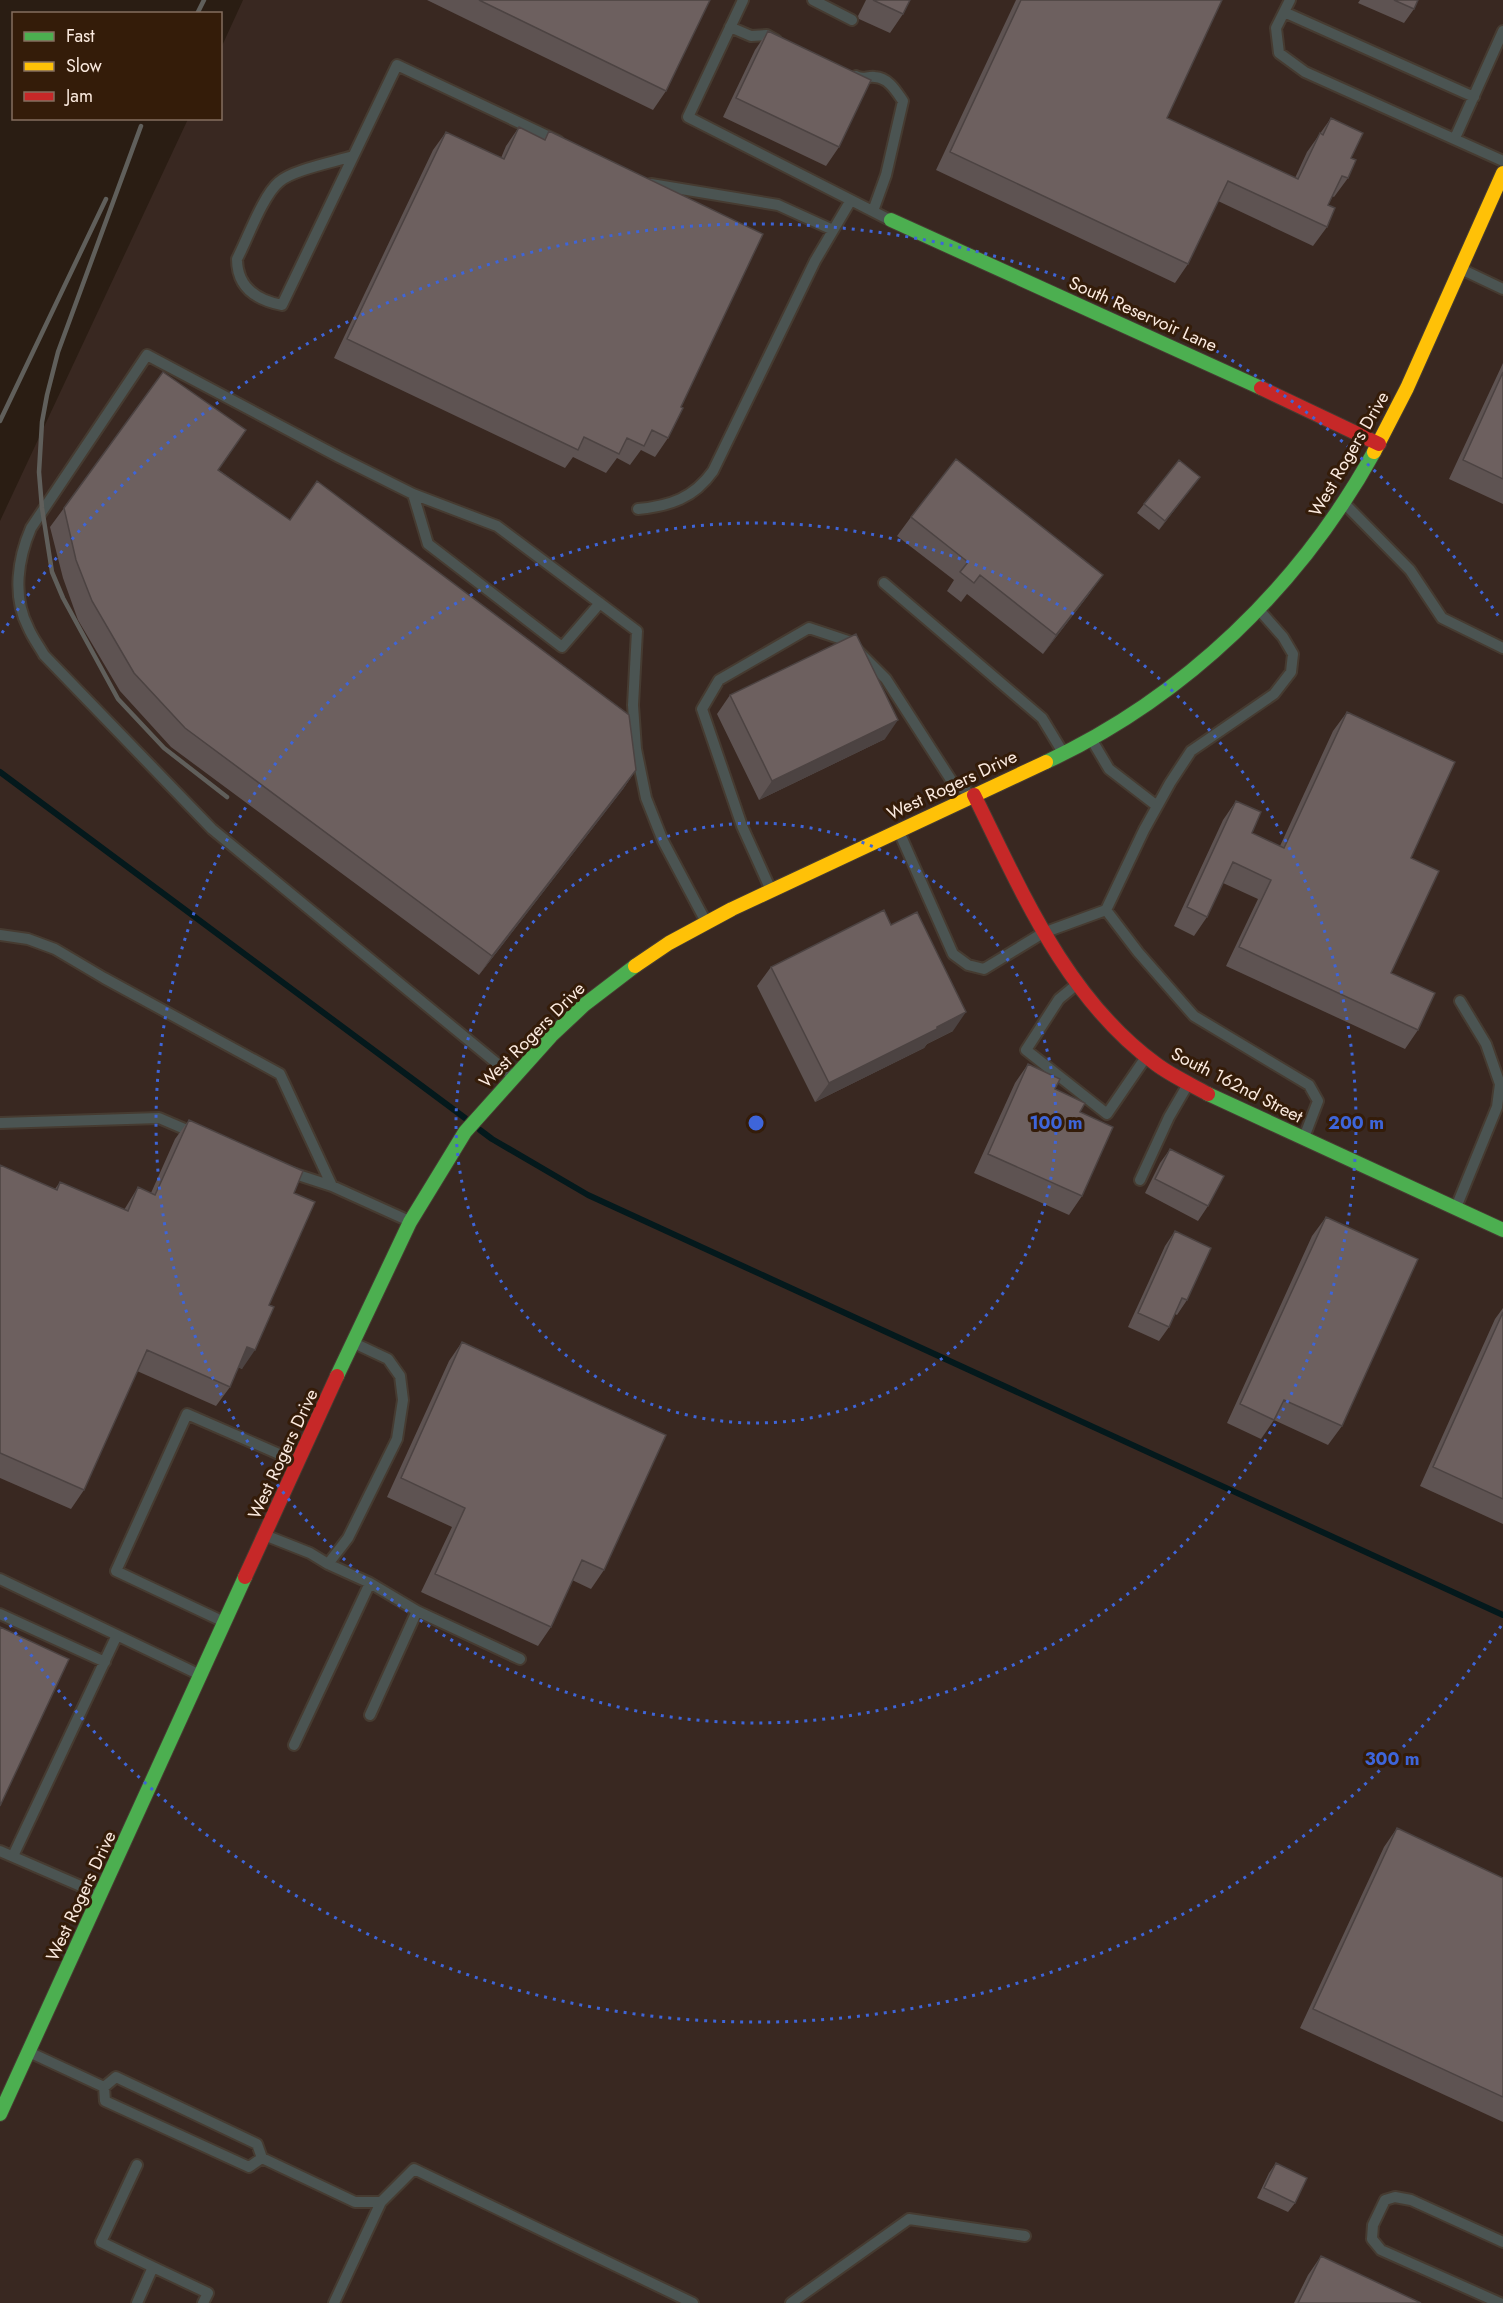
<svg xmlns="http://www.w3.org/2000/svg" width="1503" height="2303" font-family="Jost,sans-serif">
<style>
.industrial{fill:#392821}
.lines{fill:none;stroke-linecap:round;stroke-linejoin:round}
.stream{stroke:#04191c;stroke-width:6}
.lane-casing{stroke:#463b31;stroke-width:14}
.fast-casing{stroke:#463b31;stroke-width:16}
.slow-casing{stroke:#463b31;stroke-width:16}
.jam-casing{stroke:#463b31;stroke-width:16}
.lane{stroke:#4b5452;stroke-width:10}
.fast{stroke:#4caf50;stroke-width:14}
.slow{stroke:#ffc107;stroke-width:14}
.jam{stroke:#c62828;stroke-width:14}
.rail{stroke:#605f5b;stroke-width:4.5}
.wall{fill:#5e5352}
.shaded-wall{fill:#4c4342}
.building{fill:#6d605f;stroke:#4c4342;stroke-width:1.5}
.ring{fill:none;stroke:#3e65d9;stroke-width:3;stroke-dasharray:3 6}
.labels{text-anchor:middle;dominant-baseline:central;stroke-width:6;stroke-linejoin:round;paint-order:stroke}
.street-label{font-size:18px;fill:#fbeadf;stroke:#341c09}
.centre{fill:#3e65d9;stroke:#341c09;stroke-width:3}
.ring-label{font-size:18px;text-anchor:middle;font-weight:bold;fill:#3e65d9;stroke:#341c09;stroke-width:6;stroke-linejoin:round;paint-order:stroke}
</style>
<rect width="100%" height="100%" fill="#2a1d13"/>
<path class="industrial" d="M 243,0 L 1503,0 L 1503,2303 L 0,2303 L 0,521 L 188,119 L 220,118 L 221,48 Z"/>
<g class="lines">
<path class="stream" d="M 0,772 L 465,1118
M 480,1130 L 492,1139 L 588,1195 L 1503,1615"/>
<g class="lane-casing">
<path id="lane" d="M 743,0 L 688,117 L 888,219
M 813,0 L 852,20
M 1290,0 L 1276,28 L 1279,53 L 1305,72 L 1503,161
M 1284,12 L 1474,97
M 730,27 L 751,36 L 767,35 L 776,40
M 856,76 C 863,80 867,76 875,77 C 889,78 896,91 903,101 L 886,175 L 873,211
M 1455,138 L 1503,31
M 353,156 C 334,162 292,170 279,182 C 263,195 247,240 237,259 C 237,287 256,300 282,305 L 397,65 L 558,141
M 651,184 L 778,205 L 833,230
M 1463,270 L 1503,289
M 413,494 L 428,544 L 562,647 L 600,603
M 1346,505 L 1410,570 L 1442,618 L 1503,648
M 638,509 C 670,506 694,498 713,471 L 815,261 L 851,200
M 884,583 L 1042,718 L 1062,751
M 1261,612 L 1283,637 L 1293,654 L 1291,672 L 1274,694 L 1191,751 L 1170,783 L 1144,830 L 1106,910 L 1138,952 L 1194,1016 L 1309,1085 L 1318,1101 L 1305,1135
M 1093,742 L 1109,769 L 1157,806
M 900,834 L 953,954 L 968,965 L 984,969 L 1043,933 L 1106,910
M 770,888 L 742,826 L 702,709 L 719,680 L 809,628 L 848,641 L 886,679 L 953,783 L 968,792
M 0,935 L 28,939 L 55,949 L 104,978 L 280,1074 L 332,1186
M 1076,985 L 1059,999 L 1026,1050 L 1107,1114 L 1146,1057
M 511,1075 L 212,829 L 44,655 C 39,646 32,637 28,627 C 12,596 18,558 31,528 L 147,355 L 339,457 L 413,494 L 497,526 L 637,631 L 633,705 L 636,749 L 646,798 L 663,841 L 705,920
M 0,1123 L 159,1118 L 194,1133
M 289,1172 L 332,1186 L 407,1220
M 1140,1180 L 1169,1117 L 1187,1086
M 1457,1205 L 1497,1107 L 1500,1084 L 1486,1044 L 1460,1001
M 267,1536 L 310,1553 L 328,1564 L 370,1583 L 417,1611 L 520,1659
M 328,1564 L 348,1538 L 397,1439 L 403,1400 L 400,1376 L 388,1359 L 356,1344
M 0,1579 L 198,1674
M 0,1614 L 105,1662
M 222,1621 L 116,1571 L 187,1414 L 295,1461
M 370,1715 L 417,1611
M 294,1745 L 370,1583
M 0,1851 L 99,1894
M 13,1856 L 117,1635
M 31,2053 L 104,2087
M 104,2087 L 116,2077 L 257,2144 L 262,2158 L 355,2202 L 381,2202 L 414,2169 L 693,2303
M 104,2087 L 105,2101 L 249,2167 L 262,2158
M 137,2165 L 101,2242 L 153,2267
M 137,2303 L 153,2267 L 208,2293 L 203,2303
M 334,2303 L 381,2202
M 791,2303 L 909,2219 L 1025,2236
M 1500,2303 L 1381,2250 L 1372,2239 L 1373,2225 L 1385,2200 L 1395,2197 L 1411,2200 L 1503,2242"/>
</g>
<g class="fast-casing">
<path id="fast" d="M 891,220 L 1261,388
M 1046,762 C 1185,697 1300,586 1374,452
M 1208,1094 L 1503,1230
M 337,1376 L 410,1222 L 465,1132 L 551,1036 L 584,1005 L 635,966
M 0,2114 L 245,1577"/>
</g>
<g class="slow-casing">
<path id="slow" d="M 1374,452 L 1407,388 L 1503,173
M 635,966 L 669,943 L 732,909 L 1046,762"/>
</g>
<g class="jam-casing">
<path id="jam" d="M 1261,388 L 1379,444
M 974,795 C 1022,892 1066,998 1156,1064 C 1172,1076 1190,1084 1208,1094
M 245,1577 L 337,1376"/>
</g>
<use href="#lane" class="lane"/>
<use href="#fast" class="fast"/>
<use href="#slow" class="slow"/>
<use href="#jam" class="jam"/>
<path class="rail" d="M 197,14 L 204,0
M 141,126 L 58,352 L 47,395 L 42,422 L 39,472 L 42,508 L 52,572 L 63,598 L 118,699 L 164,748 L 227,797
M 0,421 L 106,199"/>
</g>
<path class="wall" d="M 427,0 L 710,0 L 666,91 L 653,110 Z
M 866,0 L 910,0 L 903,14 L 890,33 L 859,19 L 858,16 Z
M 1016,0 L 1222,0 L 1167,118 L 1295,178 L 1307,152 L 1331,118 L 1351,158 L 1348,178 L 1334,197 L 1332,196 L 1328,205 L 1327,227 L 1313,246 L 1218,201 L 1188,264 L 1175,283 L 936,170 Z
M 1360,0 L 1418,0 L 1414,9 L 1404,23 L 1358,3 Z
M 768,31 L 839,147 L 826,166 L 723,117 L 755,50 Z
M 519,127 L 544,139 L 549,131 L 681,407 L 668,438 L 655,457 L 641,450 L 630,465 L 617,458 L 606,473 L 573,457 L 565,468 L 334,358 L 433,150 L 446,132 L 501,158 L 506,146 Z
M 1503,363 L 1503,504 L 1449,479 Z
M 219,470 L 636,770 L 623,789 L 479,975 L 171,747 L 120,691 L 78,620 L 63,578 L 50,527 L 64,508 Z
M 1193,486 L 1159,530 L 1137,513 L 1144,504 Z
M 911,517 L 1090,593 L 1043,654 L 967,594 L 961,602 L 947,591 L 954,580 L 897,536 Z
M 730,695 L 885,739 L 759,800 L 717,714 Z
M 1347,712 L 1411,858 L 1391,973 L 1418,1030 L 1405,1049 L 1226,966 L 1258,899 L 1223,883 L 1207,917 L 1194,936 L 1174,926 L 1223,820 L 1236,801 L 1252,833 L 1280,846 L 1333,731 Z
M 891,925 L 953,1031 L 927,1044 L 924,1048 L 815,1102 L 757,986 L 771,967 Z
M 1028,1064 L 1080,1112 L 1082,1196 L 1069,1215 L 974,1173 L 1015,1083 Z
M 189,1120 L 294,1193 L 242,1369 L 238,1367 L 230,1387 L 216,1406 L 137,1371 L 84,1490 L 71,1509 L 0,1478 L 0,1165 L 55,1189 L 60,1182 L 124,1210 L 138,1187 L 151,1193 L 175,1139 Z
M 1170,1149 L 1208,1206 L 1198,1221 L 1145,1193 L 1160,1163 Z
M 1326,1217 L 1342,1426 L 1328,1445 L 1274,1420 L 1261,1439 L 1227,1423 L 1312,1236 Z
M 1175,1231 L 1187,1300 L 1177,1315 L 1175,1314 L 1169,1327 L 1159,1341 L 1128,1327 L 1165,1246 Z
M 1503,1308 L 1503,1524 L 1420,1486 L 1495,1319 Z
M 462,1342 L 604,1570 L 591,1589 L 572,1580 L 551,1627 L 538,1646 L 421,1592 L 452,1527 L 387,1497 L 449,1361 Z
M 1397,1828 L 1503,1878 L 1503,2122 L 1300,2028 L 1384,1847 Z
M 1276,2163 L 1295,2203 L 1288,2212 L 1257,2198 L 1269,2173 Z
M 1321,2256 L 1421,2303 L 1294,2303 L 1308,2275 Z"/>
<path class="shaded-wall" d="M 1200,477 L 1193,486 L 1159,530 L 1165,521 Z
M 1103,575 L 1090,593 L 1043,654 L 1056,635 Z
M 898,720 L 885,739 L 759,800 L 772,781 Z
M 636,770 L 623,789 L 479,975 L 492,956 Z
M 966,1012 L 953,1031 L 927,1044 L 924,1048 L 815,1102 L 829,1083 Z
M 247,1347 L 255,1350 L 242,1369 L 234,1365 Z"/>
<path class="building" d="M 479,0 L 710,0 L 666,91 Z
M 873,0 L 910,0 L 903,14 Z
M 1021,0 L 1222,0 L 1167,118 L 1298,179 L 1320,133 L 1323,135 L 1331,118 L 1363,133 L 1351,158 L 1356,160 L 1348,178 L 1342,176 L 1328,205 L 1335,208 L 1327,227 L 1228,181 L 1188,264 L 950,152 Z
M 1394,0 L 1418,0 L 1414,9 Z
M 768,31 L 871,80 L 839,147 L 736,98 Z
M 519,127 L 545,140 L 549,131 L 763,234 L 681,407 L 683,408 L 668,438 L 652,430 L 644,446 L 627,438 L 619,454 L 584,437 L 578,450 L 347,339 L 446,132 L 504,159 Z
M 163,372 L 246,430 L 218,470 L 290,520 L 317,481 L 629,715 L 636,770 L 492,956 L 185,728 L 134,673 L 92,601 L 76,560 L 64,508 Z
M 1503,372 L 1503,479 L 1463,460 Z
M 956,459 L 1103,575 L 1056,635 L 980,575 L 974,583 L 960,572 L 968,562 L 911,517 Z
M 1179,460 L 1200,477 L 1165,521 L 1144,504 Z
M 856,634 L 898,720 L 772,781 L 730,695 Z
M 1347,712 L 1455,762 L 1411,858 L 1439,871 L 1391,973 L 1435,993 L 1418,1030 L 1239,947 L 1271,880 L 1233,862 L 1207,917 L 1187,907 L 1236,801 L 1261,812 L 1252,833 L 1284,848 Z
M 884,910 L 891,925 L 917,912 L 966,1012 L 937,1027 L 937,1029 L 829,1083 L 771,967 Z
M 1028,1064 L 1060,1079 L 1055,1089 L 1085,1103 L 1080,1112 L 1113,1127 L 1082,1196 L 988,1154 Z
M 189,1120 L 303,1171 L 294,1193 L 315,1202 L 269,1305 L 274,1307 L 255,1350 L 247,1347 L 230,1387 L 147,1350 L 84,1490 L 0,1453 L 0,1165 L 57,1190 L 60,1182 L 128,1211 L 138,1187 L 155,1195 Z
M 1170,1149 L 1224,1176 L 1208,1206 L 1155,1179 Z
M 1326,1217 L 1418,1259 L 1342,1426 L 1284,1400 L 1274,1420 L 1240,1404 Z
M 1175,1231 L 1211,1248 L 1187,1300 L 1182,1298 L 1169,1327 L 1138,1313 Z
M 1503,1312 L 1503,1499 L 1433,1467 Z
M 462,1342 L 666,1435 L 604,1570 L 582,1560 L 551,1627 L 435,1574 L 465,1508 L 401,1478 Z
M 0,1627 L 69,1659 L 0,1806 Z
M 1397,1828 L 1503,1878 L 1503,2097 L 1313,2009 Z
M 1276,2163 L 1307,2178 L 1295,2203 L 1264,2188 Z
M 1321,2256 L 1421,2303 L 1298,2303 Z"/>
<g class="ring">
<circle cx="756" cy="1123" r="300"/>
<circle cx="756" cy="1123" r="600"/>
<path d="M1501 1626A899 899 0 0 1 2 1613M2 633A899 899 0 0 1 1501 620"/>
</g>
<g class="labels">
<g class="street-label">
<text transform="translate(1143 314) rotate(24)">South Reservoir Lane</text>
<text transform="translate(1349 454) rotate(-60)">West Rogers Drive</text>
<text transform="translate(952 785) rotate(-25)">West Rogers Drive</text>
<text transform="translate(532 1035) rotate(-45)">West Rogers Drive</text>
<text transform="translate(1237 1085) rotate(27)">South 162nd Street</text>
<text transform="translate(283 1454) rotate(-65)">West Rogers Drive</text>
<text transform="translate(81 1896) rotate(-65)">West Rogers Drive</text>
</g>
</g>
<circle cx="756" cy="1123" r="9" class="centre"/>
<g class="ring-label">
<text x="1056" y="1129">100 m</text>
<text x="1356" y="1129">200 m</text>
<text x="1392" y="1765">300 m</text>
</g>
<rect x="12" y="12" width="210" height="108" fill="#341c09" stroke="#846e5f" stroke-width="1.5"/>
<rect x="24" y="32" width="30" height="9" fill="#4caf50" stroke="#846e5f" stroke-width="1.5"/>
<text x="66" y="42" font-size="18" fill="#fbeadf">Fast</text>
<rect x="24" y="62" width="30" height="9" fill="#ffc107" stroke="#846e5f" stroke-width="1.5"/>
<text x="66" y="72" font-size="18" fill="#fbeadf">Slow</text>
<rect x="24" y="92" width="30" height="9" fill="#c62828" stroke="#846e5f" stroke-width="1.5"/>
<text x="66" y="102" font-size="18" fill="#fbeadf">Jam</text>
</svg>
